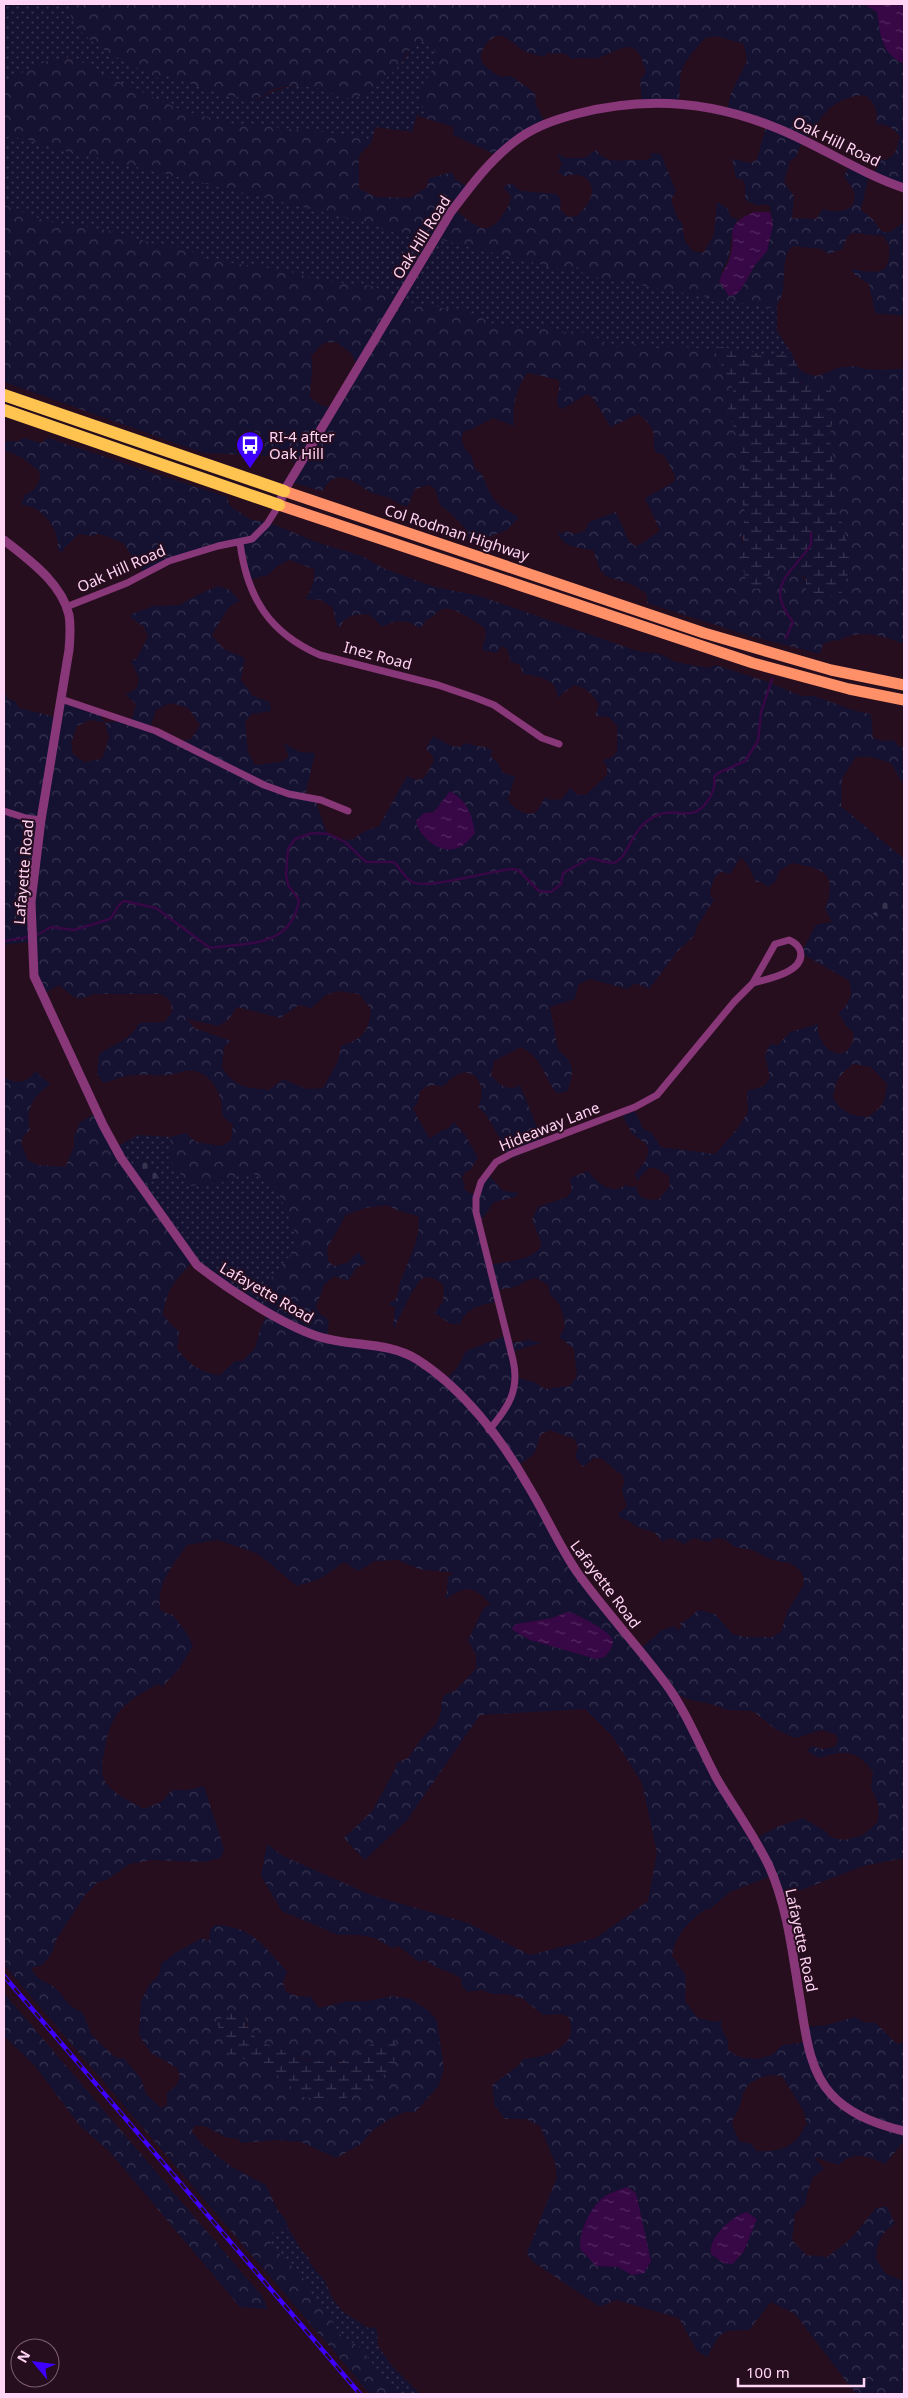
<svg xmlns="http://www.w3.org/2000/svg" width="908" height="2398" font-family="'Noto Sans',sans-serif">
<style>
.grass{fill:url(#grass-dots)}
.forest{fill:url(#forest-crowns);fill-rule:evenodd}
.wetland{fill:url(#wetland-marsh)}
.cemetery{fill:url(#cemetery-stones)}
.water{fill:url(#water-ripples)}
.lines{fill:none;stroke-linecap:round;stroke-linejoin:round}
.stream{stroke:#380746;stroke-width:2.5}
.minor{stroke:#883779;stroke-width:7}
.tertiary{stroke:#883779;stroke-width:9}
.trunk{stroke:#ff9068;stroke-width:11}
.motorway{stroke:#ffc44f;stroke-width:12}
.rail-casing{stroke:#3e00ff;stroke-width:4.5}
.rail{stroke:#270e1f;stroke-width:2.5;stroke-dasharray:8;stroke-linecap:butt}
.labels{text-anchor:middle;dominant-baseline:central;stroke-width:4;stroke-linejoin:round;paint-order:stroke}
.street-label{font-size:15px;fill:#ffd4f4;stroke:#270e1f}
.poi-label{font-size:15px;fill:#ffd4f4;stroke:#270e1f;text-anchor:start}
</style>
<defs>
<pattern id="grass-dots" width="8" height="8" patternUnits="userSpaceOnUse" patternTransform="scale(1.25)"><rect width="8" height="8" fill="#141131"/><path d="M2 2h.1M6 6h.1" fill="none" stroke="#37334f" stroke-width="1.8" stroke-linecap="round"/></pattern>
<pattern id="forest-crowns" width="20" height="18" patternUnits="userSpaceOnUse" patternTransform="scale(1.25)"><rect width="20" height="18" fill="#141131"/><path d="M2 6a3 3 0 1 1 6 0M12 15a3 3 0 1 1 6 0" fill="none" stroke="#37334f"/></pattern>
<pattern id="wetland-marsh" width="20" height="14" patternUnits="userSpaceOnUse" patternTransform="scale(1.25)"><rect width="20" height="14" fill="#141131"/><path d="M1 5h8M5 5V1M11 12h8M15 12V8" fill="none" stroke="#37334f"/></pattern>
<pattern id="cemetery-stones" width="16" height="16" patternUnits="userSpaceOnUse" patternTransform="scale(1.25)"><rect width="16" height="16" fill="#141131"/><path d="M2 7V4a2 2 0 0 1 4 0v3zM10 15v-3a2 2 0 0 1 4 0v3z" fill="#37334f"/></pattern>
<pattern id="water-ripples" width="26" height="14" patternUnits="userSpaceOnUse" patternTransform="scale(1.25)"><rect width="26" height="14" fill="#380746"/><path d="M2 4q2-2 4 0t4 0M15 11q2-2 4 0t4 0" fill="none" stroke="#562a61"/></pattern>
</defs>
<rect width="100%" height="100%" fill="#270e1f"/>
<path class="grass" d="M 4,4 L 70,4 L 69,10 L 167,75 L 205,88 L 259,99 C 277,87 299,83 320,88 C 329,90 335,97 345,97 C 358,89 394,70 403,61 C 415,47 406,45 429,40 C 444,61 430,75 420,95 L 427,119 L 417,115 L 412,132 L 375,127 L 372,142 L 353,135 L 227,123 L 179,109 L 102,74 L 73,57 L 61,58 L 4,81 Z
M 4,136 L 15,138 L 22,137 C 33,142 77,156 87,155 L 365,222 L 395,233 L 426,236 L 568,271 L 575,266 L 628,279 L 644,286 L 772,308 L 777,305 L 777,331 L 792,354 L 768,355 L 722,347 L 714,349 L 689,348 L 674,345 L 660,349 L 639,343 L 614,348 C 593,334 584,329 559,333 L 547,326 L 537,330 L 491,323 L 472,313 L 408,302 L 373,286 L 324,281 L 283,270 L 209,260 L 184,248 L 155,244 L 107,230 L 48,222 L 4,205 Z
M 138,1135 L 170,1137 L 171,1162 L 225,1182 L 248,1171 L 276,1186 C 283,1207 295,1225 298,1246 L 269,1280 L 263,1308 L 192,1262 L 118,1146 Z
M 288,2228 C 295,2237 300,2252 310,2259 L 309,2262 L 325,2281 L 332,2298 L 343,2312 L 368,2328 L 373,2327 L 377,2330 L 378,2346 L 392,2366 L 420,2394 L 402,2394 L 381,2375 L 359,2346 L 344,2339 L 338,2332 L 329,2315 L 316,2304 L 306,2281 L 271,2245 L 268,2234 Z"/>
<path class="forest" d="M 70,4 L 864,4 L 877,12 C 880,33 883,54 904,64 L 904,188 L 874,174 L 880,159 L 886,160 L 894,155 L 900,137 C 894,128 887,124 876,124 C 879,112 875,102 864,95 C 831,98 822,115 806,141 L 802,142 L 796,157 L 790,161 L 784,182 L 794,196 L 792,218 L 816,219 L 823,209 C 835,213 859,213 854,193 C 853,187 847,181 844,176 L 850,164 L 869,175 L 861,209 C 864,213 867,214 871,218 C 876,222 878,228 883,232 L 890,232 L 904,222 L 904,316 L 875,313 L 869,284 L 855,275 L 851,269 C 869,271 889,279 889,254 C 890,246 888,241 883,236 L 852,233 L 848,236 L 842,249 L 829,254 L 821,249 L 792,246 C 776,263 793,296 772,308 L 644,286 L 628,279 L 618,283 L 583,274 L 580,269 L 575,266 L 568,271 L 426,236 L 395,233 L 365,222 L 87,155 C 77,156 33,142 22,137 L 15,138 L 4,136 L 4,81 L 49,60 L 73,57 L 102,74 L 179,109 L 227,123 L 353,135 L 372,142 L 359,155 L 359,189 L 376,197 L 410,198 L 427,187 L 429,178 L 452,172 L 455,179 L 471,189 L 456,211 C 472,222 486,240 501,217 C 506,210 510,205 511,196 L 503,187 L 511,183 L 521,191 L 557,194 L 561,200 L 560,210 L 568,217 L 577,216 C 581,211 588,205 590,199 C 598,182 581,169 565,177 L 558,172 L 562,164 L 558,156 L 559,154 L 565,158 L 584,158 L 596,150 C 608,164 616,160 632,160 C 640,159 644,162 651,158 L 651,153 L 661,154 L 676,191 L 671,200 L 677,217 L 682,223 L 685,242 L 693,251 L 703,253 L 714,235 L 717,202 L 727,208 L 731,217 L 738,219 C 726,237 736,252 721,273 L 740,291 L 755,265 L 767,251 L 773,225 L 770,207 L 766,204 L 756,205 L 745,200 L 745,185 L 743,180 L 736,178 L 732,159 L 751,163 L 757,159 L 766,127 L 727,111 L 731,93 L 747,61 L 744,44 L 716,36 L 705,38 C 697,48 685,59 681,72 C 679,81 681,93 678,104 L 642,101 L 640,80 L 646,72 C 636,34 626,48 598,58 C 595,59 577,57 571,59 L 566,54 L 548,53 L 544,57 C 537,55 527,53 521,49 C 516,46 510,39 502,36 C 492,33 479,50 481,59 C 483,67 495,73 501,77 L 511,76 L 535,93 L 536,105 L 545,123 L 499,158 L 490,152 L 453,135 L 454,127 L 427,119 C 426,111 418,104 420,96 C 424,73 447,65 429,40 C 405,45 408,59 391,74 C 382,82 371,91 360,96 C 345,104 332,90 317,88 C 304,86 285,84 272,90 C 264,94 261,99 252,99 C 225,98 192,84 167,75 L 160,79 C 135,66 64,38 70,4 Z
M 4,205 L 48,222 L 107,230 L 155,244 L 184,248 L 209,260 L 283,270 L 324,281 L 373,286 L 408,302 L 472,313 L 491,323 L 537,330 L 547,326 L 559,333 C 584,329 593,334 614,348 L 639,343 L 660,349 L 674,345 L 689,348 L 714,349 L 734,393 L 727,413 L 735,430 L 743,461 L 739,492 L 746,515 L 741,537 L 762,587 L 776,563 L 784,557 C 795,570 807,580 815,596 L 825,595 L 850,553 L 835,497 L 834,463 L 829,437 L 833,419 L 826,406 L 831,391 L 831,383 L 808,387 L 800,381 L 799,369 C 816,381 822,374 838,368 C 844,366 848,368 854,366 C 869,372 888,369 904,369 L 904,644 C 882,636 859,628 838,641 L 833,640 L 823,644 L 820,654 L 750,636 L 647,603 L 647,594 L 632,584 L 607,577 L 600,570 L 593,550 C 579,548 562,547 557,532 L 564,533 L 566,531 L 574,534 L 585,531 L 589,522 L 616,512 L 629,541 L 635,546 L 639,545 L 660,531 L 645,498 L 674,482 L 675,476 L 664,455 L 657,453 C 653,447 654,445 654,438 C 655,429 645,418 638,414 L 611,427 L 592,397 L 587,394 L 563,409 L 558,407 C 555,397 561,390 559,380 L 528,373 C 517,383 511,412 514,426 L 493,418 L 470,430 L 464,431 C 459,442 464,448 472,456 C 473,465 474,470 482,474 C 492,500 494,504 519,517 L 507,530 L 486,538 L 483,546 L 467,539 L 469,533 L 454,516 L 440,505 L 435,489 L 429,485 L 415,489 L 408,506 C 400,507 395,499 387,497 C 382,495 376,495 372,493 C 353,483 339,464 322,491 L 290,482 L 299,465 L 286,457 L 203,453 L 4,382 ZM 336,342 L 351,353 L 358,367 L 333,407 L 322,406 L 310,397 C 310,382 314,370 311,356 L 323,343 Z
M 24,438 L 41,443 L 48,438 L 227,497 L 229,505 L 251,520 L 268,522 L 314,541 L 364,557 L 385,569 L 435,587 L 480,596 L 637,651 L 660,654 L 676,662 L 708,668 L 716,665 L 771,683 L 801,696 L 814,696 L 856,711 L 871,714 L 873,738 L 882,741 L 894,740 L 898,746 L 904,748 L 904,786 L 891,763 L 871,757 L 856,757 L 842,778 L 841,806 L 904,859 L 904,1858 L 863,1866 L 804,1889 L 779,1895 L 771,1876 L 730,1892 L 709,1910 L 706,1909 C 689,1921 675,1935 672,1956 L 686,1976 L 685,2001 L 698,2018 L 715,2022 L 722,2020 L 721,2027 L 728,2041 L 728,2050 L 739,2057 L 757,2059 L 772,2055 L 783,2045 L 806,2042 L 808,2027 L 827,2025 L 855,2017 L 863,2022 L 876,2023 L 897,2044 L 904,2043 L 904,2141 L 885,2164 C 866,2156 856,2150 838,2165 L 814,2157 L 824,2169 L 813,2177 L 807,2194 L 806,2203 L 795,2214 L 792,2240 L 806,2255 L 827,2257 L 850,2240 L 876,2208 L 886,2206 C 890,2211 891,2217 895,2223 C 880,2236 878,2239 876,2259 L 886,2274 L 904,2281 L 904,2394 L 856,2394 L 795,2314 L 771,2302 L 749,2330 C 718,2330 722,2332 707,2357 L 697,2351 L 679,2318 L 616,2300 L 600,2307 L 532,2261 L 527,2253 L 557,2177 L 555,2163 L 540,2126 L 526,2119 L 505,2119 L 495,2106 L 492,2085 L 519,2065 L 523,2059 C 546,2057 580,2047 569,2018 L 562,2014 L 543,2015 L 522,1998 L 506,1994 L 492,1994 L 483,1990 L 468,1992 L 462,1986 L 461,1978 C 449,1971 436,1969 425,1960 L 419,1962 L 399,1946 L 392,1948 L 375,1938 L 360,1935 L 338,1935 L 282,1911 L 261,1876 L 267,1844 L 283,1856 L 371,1895 L 468,1923 L 530,1955 L 596,1938 L 648,1901 L 657,1853 L 642,1783 L 613,1737 L 585,1709 L 480,1715 L 407,1820 L 365,1860 L 344,1838 L 373,1810 L 396,1767 L 396,1763 L 408,1758 L 422,1738 L 436,1724 L 441,1712 L 442,1699 L 446,1694 L 456,1690 L 476,1669 L 476,1655 L 468,1640 L 483,1609 L 490,1604 C 473,1585 467,1585 446,1599 L 448,1577 L 454,1573 L 419,1569 L 398,1560 L 375,1561 L 358,1571 L 344,1562 L 320,1579 L 297,1586 L 258,1554 L 218,1540 L 187,1545 C 173,1565 154,1587 161,1611 L 173,1615 L 188,1635 L 193,1646 L 179,1669 L 162,1687 L 158,1684 C 122,1704 111,1711 104,1753 C 102,1762 100,1775 106,1783 C 115,1795 132,1802 144,1809 L 161,1802 L 172,1790 L 187,1790 L 204,1786 L 224,1849 L 221,1858 L 204,1862 L 151,1860 L 129,1864 L 107,1880 L 98,1882 L 85,1895 L 56,1940 L 52,1953 L 42,1965 L 31,1968 C 39,1983 42,1978 54,1987 C 67,1998 64,2004 83,2013 L 91,2034 L 115,2057 L 125,2059 L 141,2079 L 146,2094 L 161,2108 L 167,2105 L 167,2093 L 177,2085 L 180,2077 L 177,2068 L 150,2052 L 139,2035 L 141,2001 L 149,1985 L 159,1975 L 161,1964 L 175,1953 L 202,1938 L 209,1941 L 210,1930 L 215,1925 C 250,1925 266,1947 287,1972 L 283,1983 L 286,1992 L 297,1996 L 311,1997 L 319,2008 L 348,2001 L 368,2001 L 393,1996 L 410,1999 L 429,2011 L 437,2021 L 444,2068 L 438,2087 L 415,2112 L 405,2112 L 388,2120 L 372,2131 L 361,2144 L 336,2158 L 301,2142 L 275,2140 L 242,2143 L 238,2139 L 225,2137 L 205,2126 L 194,2126 L 192,2132 L 202,2144 L 232,2167 L 266,2185 L 277,2209 L 286,2220 L 288,2228 L 268,2234 L 271,2245 L 306,2281 L 316,2304 L 329,2315 L 338,2332 L 344,2339 L 359,2346 L 381,2375 L 402,2394 L 370,2394 L 4,1965 L 4,1077 C 14,1085 29,1083 35,1071 L 50,1084 C 33,1099 25,1107 30,1130 C 16,1141 23,1146 28,1160 L 38,1165 L 65,1167 L 74,1147 L 74,1136 L 80,1122 L 98,1112 L 117,1144 L 192,1262 C 175,1281 167,1288 163,1315 L 172,1326 L 179,1331 L 177,1349 C 190,1365 199,1372 220,1375 L 235,1361 L 242,1361 L 255,1348 L 261,1327 L 268,1312 L 263,1308 L 269,1280 L 298,1246 C 295,1225 283,1206 276,1186 L 248,1171 L 225,1182 L 190,1186 L 171,1162 L 170,1137 L 186,1133 L 196,1142 L 222,1146 L 231,1140 L 233,1125 L 222,1116 C 224,1098 214,1075 194,1071 C 186,1069 176,1074 168,1075 C 156,1076 144,1074 133,1075 C 123,1076 113,1080 103,1083 L 97,1074 L 99,1054 C 114,1044 131,1040 139,1023 L 164,1022 L 172,1013 C 172,1002 170,998 159,994 L 94,994 L 80,999 L 74,997 L 59,985 L 43,994 L 29,942 L 4,945 L 4,691 L 8,699 L 15,701 L 19,708 L 56,717 L 62,700 L 96,711 L 105,722 L 131,722 L 136,704 L 126,695 L 137,688 L 139,678 L 131,661 L 137,658 L 148,637 L 144,627 L 130,617 L 131,614 L 154,606 L 180,605 L 197,595 L 218,586 L 230,590 L 240,601 C 236,603 231,605 229,608 C 227,609 214,632 212,636 L 224,649 L 245,658 L 241,680 L 253,696 L 270,702 L 271,711 L 252,714 L 245,721 L 248,752 L 255,765 L 280,762 L 289,757 L 284,743 L 299,752 L 315,753 L 305,796 L 315,799 L 327,833 L 339,839 L 352,840 L 363,832 L 379,826 L 407,776 L 416,780 L 424,778 L 433,763 L 433,756 L 426,749 L 433,736 L 451,746 L 460,747 L 465,743 C 475,747 484,745 492,750 L 491,757 L 499,764 L 502,772 L 515,777 L 508,799 C 512,807 525,818 536,812 C 540,809 542,802 545,797 L 551,800 L 562,799 L 570,788 L 578,795 L 586,795 L 607,775 L 607,767 L 603,760 L 611,758 L 617,752 L 617,726 L 609,717 L 595,716 L 599,704 C 594,695 584,686 574,685 L 557,698 C 559,679 538,676 523,674 L 520,665 L 511,662 L 507,649 L 502,646 L 496,653 L 482,650 L 486,635 L 485,628 C 476,622 453,605 442,609 C 436,612 434,617 426,620 L 420,629 C 409,619 394,619 383,627 L 368,614 C 354,615 347,614 340,627 L 337,626 L 333,608 L 321,600 L 305,599 C 312,590 315,580 314,569 L 289,560 L 279,565 L 268,575 L 248,580 L 237,543 L 143,572 L 123,543 L 103,535 L 97,534 L 92,536 L 79,534 L 64,548 L 63,552 L 58,550 C 59,534 50,518 36,509 C 31,505 26,507 21,504 L 25,495 C 36,490 40,484 40,472 L 21,457 L 4,450 L 4,441 L 18,441 ZM 170,703 L 188,708 L 200,725 L 191,739 L 177,742 L 150,728 L 156,710 ZM 89,720 L 105,722 L 109,738 L 102,759 L 84,762 L 73,754 L 71,743 L 77,726 ZM 741,857 L 748,865 L 756,882 L 761,882 L 768,887 L 775,882 L 780,870 L 792,863 C 825,869 838,873 825,909 L 832,922 L 816,925 L 801,953 L 848,980 C 855,992 849,1006 838,1013 C 842,1017 843,1021 846,1026 C 848,1028 851,1029 852,1031 C 854,1034 854,1039 852,1043 C 843,1067 815,1045 818,1024 L 790,1032 L 778,1045 L 770,1044 L 765,1055 L 770,1078 L 764,1086 L 747,1091 L 748,1112 L 738,1128 L 715,1154 L 661,1147 L 652,1133 L 643,1129 L 635,1111 L 623,1116 L 632,1134 L 644,1142 L 649,1149 L 646,1160 L 635,1174 L 637,1181 L 649,1168 L 656,1168 L 669,1176 L 670,1186 L 659,1199 C 648,1201 637,1199 636,1186 L 632,1187 L 625,1185 C 612,1196 596,1182 588,1171 L 570,1178 L 572,1191 L 567,1197 L 538,1207 L 532,1219 L 541,1242 L 541,1247 C 528,1262 510,1260 491,1265 L 480,1222 L 494,1202 L 515,1197 L 521,1191 L 519,1193 L 503,1191 L 490,1176 L 485,1181 L 478,1197 L 463,1189 L 465,1187 L 462,1178 L 464,1173 L 470,1170 L 478,1158 L 466,1136 L 454,1122 L 448,1129 L 442,1130 L 430,1139 L 413,1109 L 418,1102 L 420,1091 C 427,1085 433,1083 442,1087 C 447,1083 455,1074 461,1073 C 481,1069 486,1094 478,1107 L 487,1116 L 510,1157 L 512,1158 L 544,1144 L 520,1085 C 508,1092 499,1085 491,1075 L 494,1061 L 521,1047 C 546,1061 541,1074 557,1093 L 567,1092 C 574,1071 576,1064 558,1050 L 550,1007 L 575,999 L 578,985 L 590,979 L 627,989 L 635,983 L 649,989 L 677,952 L 695,935 L 697,926 L 714,900 L 710,896 C 711,886 712,878 721,872 L 730,874 ZM 338,991 L 359,994 L 371,1009 C 369,1031 363,1039 341,1046 L 338,1061 L 323,1088 L 306,1089 L 283,1079 L 269,1090 C 244,1087 237,1088 222,1068 L 224,1047 L 231,1041 L 194,1028 L 187,1019 L 218,1026 L 228,1020 L 237,1007 L 280,1018 L 299,1005 L 311,1008 L 326,995 ZM 853,1064 L 871,1067 L 887,1084 C 885,1103 883,1106 868,1117 C 849,1115 845,1114 833,1098 C 835,1082 839,1075 853,1064 ZM 387,1205 L 399,1211 L 418,1216 C 423,1234 406,1265 400,1283 C 398,1290 399,1296 394,1301 L 390,1302 L 389,1304 L 395,1308 L 393,1327 L 395,1327 C 399,1316 404,1308 409,1298 C 419,1280 425,1268 444,1286 L 443,1302 L 434,1313 L 451,1324 L 460,1324 C 468,1305 481,1306 499,1301 L 497,1291 L 499,1290 C 505,1288 514,1288 519,1285 C 533,1278 533,1275 548,1285 L 550,1295 C 562,1303 563,1314 565,1328 L 559,1337 L 574,1349 L 577,1377 L 569,1386 L 545,1389 L 534,1382 L 519,1378 L 514,1351 L 541,1343 L 529,1340 L 511,1343 L 507,1335 L 466,1351 L 457,1368 L 445,1381 L 393,1349 L 327,1338 L 329,1320 L 320,1314 L 316,1307 L 324,1285 L 334,1276 L 348,1281 L 357,1267 L 367,1263 L 358,1252 L 347,1263 L 334,1266 L 328,1261 L 327,1248 L 346,1215 L 365,1208 ZM 550,1430 L 574,1439 L 578,1446 L 575,1457 L 583,1467 L 594,1458 L 601,1458 L 623,1476 L 624,1482 L 622,1491 L 627,1506 L 618,1514 L 620,1518 C 632,1520 630,1524 638,1527 C 650,1533 653,1527 662,1542 L 671,1538 L 684,1544 L 694,1538 L 708,1542 L 716,1538 L 724,1539 L 735,1547 L 753,1550 L 772,1560 L 790,1563 L 800,1570 L 804,1578 L 803,1586 L 787,1612 L 781,1632 L 772,1637 L 746,1637 L 732,1634 L 715,1614 L 698,1610 L 687,1620 L 680,1623 L 682,1626 L 678,1631 L 674,1626 L 662,1630 L 640,1649 L 554,1539 L 517,1466 L 534,1454 L 541,1434 ZM 675,1693 L 690,1700 L 711,1704 L 728,1710 L 753,1711 L 775,1729 L 795,1738 L 822,1730 L 835,1734 L 838,1741 L 835,1747 L 822,1749 L 811,1746 L 807,1751 L 819,1758 C 845,1750 856,1749 873,1772 L 871,1787 L 879,1806 L 878,1822 L 863,1835 L 845,1840 L 832,1838 L 825,1831 L 803,1818 L 777,1827 L 755,1839 ZM 245,2016 C 247,2024 249,2031 255,2037 C 269,2049 320,2066 338,2062 C 353,2059 366,2048 378,2039 L 304,2097 L 269,2068 L 227,2053 ZM 770,2075 L 782,2076 L 804,2112 L 807,2125 L 804,2127 C 797,2147 776,2153 757,2151 L 750,2143 L 740,2142 L 733,2127 L 732,2121 C 749,2098 733,2084 770,2075 Z
M 4,1993 L 262,2296 L 268,2309 L 240,2307 L 109,2151 L 80,2126 L 35,2066 L 4,2036 Z"/>
<path class="wetland" d="M 722,347 L 768,355 L 792,354 L 799,369 L 800,382 L 808,387 L 831,383 L 831,391 L 826,406 L 833,419 L 829,437 L 834,463 L 835,497 L 850,553 L 849,571 L 840,597 L 815,596 L 806,592 L 806,579 L 797,572 L 784,557 L 776,563 L 762,587 L 756,589 L 746,580 L 738,550 L 744,542 L 741,532 L 746,515 L 739,492 L 743,461 L 735,430 L 727,412 L 734,393 L 714,349 Z
M 230,2011 L 245,2016 L 247,2026 L 254,2036 L 264,2043 L 304,2059 L 337,2063 L 361,2052 L 378,2039 L 395,2039 L 398,2054 L 388,2071 L 363,2091 L 337,2101 L 303,2097 L 269,2068 L 227,2053 L 217,2022 Z"/>
<path class="cemetery" d="M 885,895 L 898,903 L 885,922 L 872,913 Z
M 143,1155 L 158,1176 L 147,1186 L 133,1163 Z"/>
<path class="water" d="M 864,4 L 904,4 L 904,64 C 880,52 881,36 877,12 Z
M 754,212 L 770,212 L 773,225 L 767,251 L 755,265 L 740,291 L 735,295 L 729,296 L 719,281 C 721,273 727,268 729,260 C 739,234 720,227 754,212 Z
M 450,791 C 467,801 472,813 475,833 C 470,840 463,847 454,849 C 438,853 418,835 416,821 L 424,813 L 434,812 Z
M 567,1612 L 573,1613 C 582,1618 614,1632 613,1643 C 612,1648 608,1653 605,1657 L 596,1659 L 530,1640 L 511,1629 L 516,1624 L 552,1618 Z
M 627,2187 L 636,2193 L 651,2261 L 644,2273 L 632,2275 L 618,2267 L 596,2266 L 580,2249 C 579,2232 588,2212 601,2199 C 608,2193 619,2190 627,2187 Z
M 747,2212 L 757,2219 L 744,2251 L 733,2264 L 723,2263 L 711,2254 C 708,2237 732,2216 747,2212 Z"/>
<g class="lines">
<path class="stream" d="M 786,638 L 793,622 C 766,588 786,578 808,549 L 811,544 L 811,533
M 35,936 L 51,927 L 74,930 L 110,919 C 116,913 116,905 124,901 L 156,908 L 210,948 C 249,942 291,948 299,900 L 288,885 L 286,874 L 288,849 L 295,839 L 312,833 L 329,834 L 345,842 L 366,862 L 394,862 C 401,869 403,877 412,882 C 428,890 492,870 512,869 L 518,870 L 539,891 L 551,892 L 561,884 L 563,873 L 590,858 C 597,859 609,865 616,862 C 630,855 631,825 658,815 C 679,806 692,825 709,799 C 713,792 716,785 714,777 L 718,773 L 745,761 L 758,741 L 761,712 L 772,679
M 4,941 L 29,937"/>
<path class="minor" d="M 240,543 C 247,597 269,633 320,655 L 438,685 L 476,698 L 494,705 L 542,738 L 559,744
M 66,607 L 127,583 L 169,561 L 218,546 L 252,539 L 267,524 L 279,505
M 61,699 L 156,731 L 264,785 L 289,794 L 321,800 L 348,811
M 4,811 L 26,818 L 41,820
M 489,1430 C 508,1408 520,1390 513,1360 L 476,1212 L 476,1198 L 481,1182 L 496,1162 L 511,1154 L 635,1107 L 657,1095 L 734,1002 L 753,983 L 775,944 L 789,940 C 794,942 798,945 800,950 C 807,972 767,979 753,983"/>
<path class="tertiary" d="M 279,505 L 284,491 L 451,212 C 470,187 489,161 514,142 C 533,127 554,120 576,114 C 643,96 710,101 774,127 C 818,144 859,173 904,188
M 4,540 C 29,560 61,582 69,615 C 71,627 70,639 69,650 L 41,820 L 31,902 L 34,976 L 103,1125 L 121,1158 L 197,1265 C 228,1289 282,1325 320,1337 C 352,1347 388,1341 418,1360 C 463,1389 501,1438 527,1484 C 545,1513 558,1544 577,1572 C 605,1611 638,1646 666,1684 C 687,1713 700,1747 717,1779 C 734,1808 754,1835 769,1866 C 787,1906 792,1950 799,1993 C 805,2026 807,2068 831,2094 C 850,2115 878,2125 904,2131"/>
<path class="trunk" d="M 284,491 L 704,633 L 831,670 L 904,685
M 279,505 L 753,663 L 849,689 L 904,700"/>
<path class="motorway" d="M 4,395 L 284,491
M 4,410 L 279,505"/>
<g class="rail-casing">
<path id="rail" d="M 4,1976 L 360,2394"/>
</g>
<use href="#rail" class="rail"/>
</g>
<defs>
<g id="bus-pin" transform="scale(1.4375)"><path d="M0 17L-7.5 6A9.5 9.5 0 1 1 7.5 6Z" fill="#3e00ff" stroke="#270e1f"/><path d="M-5-6H5V4H4V6H2V4H-2V6H-4V4H-5ZM-3.5-4V0h7V-4ZM-3.5 1.2v1.5H-2V1.2ZM2 1.2v1.5H3.5V1.2Z" fill="#fff"/></g>
</defs>
<g fill-rule="evenodd">
<use href="#bus-pin" x="250" y="445"/>
</g>
<g class="labels">
<g class="street-label">
<text transform="translate(837 141) rotate(26)">Oak Hill Road</text>
<text transform="translate(421 237) rotate(-58)">Oak Hill Road</text>
<text transform="translate(457 532) rotate(18)">Col Rodman Highway</text>
<text transform="translate(121 568) rotate(-24)">Oak Hill Road</text>
<text transform="translate(378 655) rotate(15)">Inez Road</text>
<text transform="translate(23 872) rotate(-85)">Lafayette Road</text>
<text transform="translate(549 1126) rotate(-22)">Hideaway Lane</text>
<text transform="translate(267 1292) rotate(30)">Lafayette Road</text>
<text transform="translate(606 1584) rotate(53)">Lafayette Road</text>
<text transform="translate(802 1940) rotate(78)">Lafayette Road</text>
</g>
<g class="poi-label">
<text x="269" y="436">RI-4 after<tspan x="269" dy="17">Oak Hill</tspan></text>
</g>
</g>
<rect width="908" height="2398" fill="none" stroke="#ffd4f4" stroke-width="10"/>
<g transform="translate(35 2363) rotate(299)"><circle r="24" fill="#270e1f" stroke="#7d5d74"/>
<path d="M0-4L9 19L0 12L-9 19Z" fill="#3e00ff"/>
<text y="-8" font-size="14" font-weight="bold" text-anchor="middle" fill="#ffd4f4">N</text>
</g>
<path d="M738 2378v8h126v-8" fill="none" stroke="#ffd4f4" stroke-width="2.5"/>
<text x="746" y="2378" font-size="15" fill="#ffd4f4" stroke="#270e1f" stroke-width="4" paint-order="stroke">100 m</text>
</svg>
